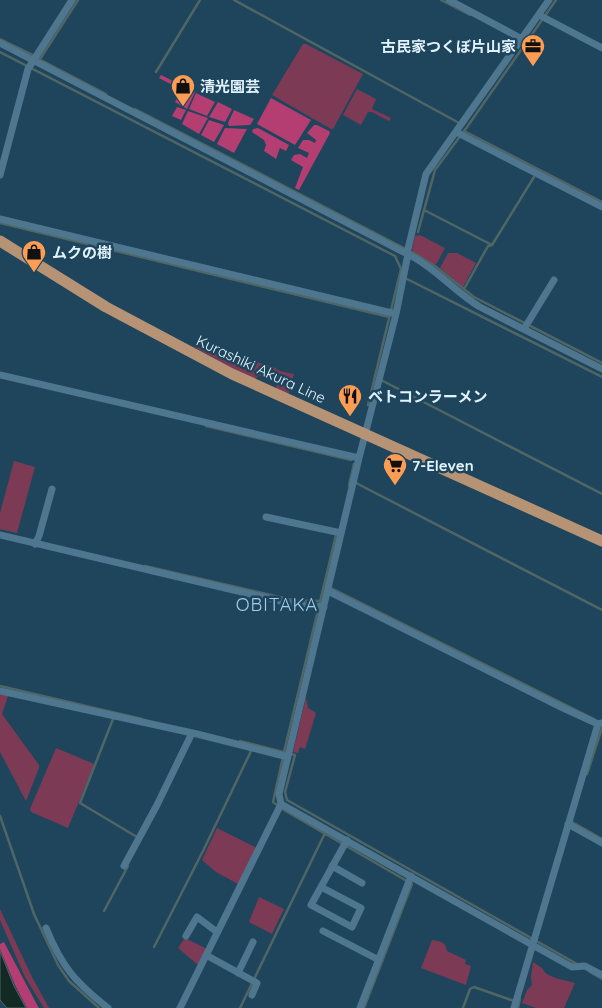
<svg xmlns="http://www.w3.org/2000/svg" width="602" height="1008" font-family="Quicksand,'Noto Sans JP',sans-serif">
<style>
.green{fill:#7d3a55}
.forest{fill:#b43e72}
.water{fill:#122924;stroke:#506665}
.lines{fill:none;stroke-linecap:round;stroke-linejoin:round}
.stream{stroke:#506665;stroke-width:2.5}
.street{stroke:#4f768f;stroke-width:7}
.primary{stroke:#b79376;stroke-width:11}
.labels{text-anchor:middle;dominant-baseline:central;stroke-width:5;stroke-linejoin:round;paint-order:stroke}
.poi-label{font-size:15px;font-weight:bold;fill:#e2f3fe;stroke:#1e455c;text-anchor:start}
.street-label{font-size:15px;fill:#e2f3fe;stroke:#1e455c}
.quarter-label{font-size:18px;letter-spacing:1px;fill:#a3cde9;stroke:#1e455c}
</style>
<rect width="100%" height="100%" fill="#1e455c"/>
<path class="green" d="M 303,44 L 306,44 L 363,74 L 333,129 L 331,129 L 272,95 Z
M 357,89 L 376,99 L 372,109 L 389,117 L 391,119 L 389,121 L 372,112 L 368,112 L 361,125 L 343,115 Z
M 420,235 L 445,248 L 437,263 L 433,265 L 413,252 L 412,249 L 415,236 Z
M 448,253 L 457,253 L 476,263 L 463,287 L 440,268 Z
M 192,346 L 272,366 L 280,371 L 294,374 L 288,396 L 275,390 L 277,384 L 258,375 L 255,381 Z
M 14,461 L 35,467 L 17,533 L 0,529 L 0,513 Z
M 0,694 L 8,696 L 2,714 L 39,765 L 39,768 L 26,801 L 0,752 Z
M 306,697 L 308,708 L 316,713 L 305,749 L 300,747 L 298,753 L 293,752 Z
M 56,748 L 92,763 L 94,765 L 68,828 L 31,812 L 30,809 Z
M 217,828 L 257,848 L 238,884 L 216,872 L 202,860 Z
M 259,897 L 284,909 L 272,934 L 249,922 Z
M 0,909 L 32,977 L 49,1008 L 44,1008 L 25,977 L 7,936 L 0,920 Z
M 184,939 L 189,940 L 207,949 L 198,965 L 178,948 Z
M 432,940 C 440,941 446,942 447,951 L 466,960 L 465,964 L 471,966 L 466,985 L 421,968 Z
M 533,962 L 542,968 C 546,978 565,980 575,983 L 564,1008 L 536,1008 L 522,1003 L 527,990 L 532,985 L 531,977 Z"/>
<path class="forest" d="M 161,75 L 195,92 L 187,109 L 175,102 L 182,90 L 159,78 Z
M 196,93 L 215,102 L 207,116 L 189,109 Z
M 271,98 L 311,120 L 295,145 L 257,124 Z
M 218,102 L 232,109 L 225,122 L 209,117 Z
M 177,107 L 186,110 L 181,120 L 172,116 Z
M 234,110 L 254,119 L 250,125 L 229,126 L 228,123 Z
M 188,111 L 208,118 L 199,134 L 182,124 Z
M 209,120 L 224,125 L 214,142 L 201,135 Z
M 314,125 L 317,125 L 329,131 L 330,133 L 299,190 L 295,188 L 303,167 L 291,160 L 294,155 L 300,154 L 307,158 L 309,153 L 298,148 L 303,140 L 309,140 L 315,143 L 316,140 L 307,133 Z
M 225,128 L 247,129 L 234,153 L 217,144 Z
M 258,128 L 289,145 L 286,151 L 280,148 L 276,159 L 264,151 L 266,145 L 264,140 L 252,132 L 253,129 Z
M 4,942 L 35,1001 L 39,1008 L 27,1008 L 15,985 L 0,949 L 0,944 Z"/>
<path class="water" d="M 0,951 L 14,986 L 26,1008 L 7,1008 L 0,1000 Z"/>
<g class="lines">
<path class="stream" d="M 234,0 L 461,124
M 441,0 L 470,15
M 0,39 L 33,55
M 0,52 L 395,256 L 401,269 L 368,405
M 39,59 L 106,94
M 40,59 L 78,0
M 156,72 L 200,0
M 135,109 L 404,248
M 464,131 L 602,202
M 424,210 L 492,245
M 0,223 L 389,317
M 418,232 L 435,170 L 467,127 L 556,0
M 412,252 L 435,266 L 474,297 L 602,363
M 405,278 L 602,377
M 464,289 L 488,246 L 492,245 L 534,177
M 381,380 L 602,494
M 206,426 L 351,460
M 356,483 L 602,610
M 349,485 L 354,464
M 145,566 L 293,600 L 320,601
M 331,588 L 594,719
M 0,686 L 142,719
M 113,719 L 80,803 L 137,837
M 240,741 L 295,755 L 285,792 L 287,800 L 577,964
M 284,752 L 336,535
M 283,757 L 273,802 L 284,810 L 412,884 L 364,1008
M 587,774 L 602,728
M 0,816 L 34,914 L 58,965 L 69,981 L 99,1008
M 572,822 L 602,839
M 104,911 L 128,866
M 154,947 L 203,851 L 252,749
M 590,972 L 602,979
M 240,1008 L 325,833
M 463,1008 L 470,989 L 474,987 L 514,1001
M 518,1008 L 520,999"/>
<path class="street" d="M 449,0 L 522,39
M 539,15 L 602,48
M 0,43 L 415,258 C 439,272 457,293 480,307 L 602,369
M 456,132 L 602,207
M 0,175 L 28,69 L 72,0
M 0,219 L 396,314
M 407,253 L 426,174 L 549,0
M 524,329 L 554,280
M 0,375 L 359,458
M 266,517 L 341,533
M 0,535 L 293,604 L 324,607
M 35,544 L 39,536 L 52,489
M 328,591 L 563,708 L 598,724 L 602,723
M 0,691 L 197,734 L 288,757
M 281,804 L 572,967 L 585,966 L 602,975
M 568,824 L 602,843
M 124,866 L 157,805 L 192,733
M 332,866 L 362,883
M 321,887 L 361,908 L 352,927 L 311,905 L 347,840
M 46,928 C 62,967 75,982 108,1008
M 323,931 L 379,960
M 186,936 L 197,917 L 217,932
M 206,955 L 257,983 L 252,995
M 238,973 L 253,942
M 180,1008 L 281,804 L 279,794 L 359,458 L 396,314 L 408,254
M 360,1008 L 411,876
M 514,1008 L 598,724"/>
<path class="primary" d="M 0,241 L 106,307 L 232,374 L 602,541"/>
</g>
<defs>
<g id="office-pin" transform="scale(1.25)"><path d="M0 17L-7.5 6A9.5 9.5 0 1 1 7.5 6Z" fill="#fc9d53" stroke="#1e455c"/><path d="M-6-3h4V-5.5h4V-3h4V5H-6ZM-1-4.5V-3h2v-1.5ZM-6 0V1H6V0Z" fill="#111"/></g>
<g id="shop-pin" transform="scale(1.25)"><path d="M0 17L-7.5 6A9.5 9.5 0 1 1 7.5 6Z" fill="#fc9d53" stroke="#1e455c"/><path d="M-5-2.5h2.3a2.7 3.5 0 0 1 5.4 0H5L5.5 6h-11ZM-1.5-2.5h3a1.5 2.3 0 0 0-3 0Z" fill="#111"/></g>
<g id="restaurant-pin" transform="scale(1.25)"><path d="M0 17L-7.5 6A9.5 9.5 0 1 1 7.5 6Z" fill="#fc9d53" stroke="#1e455c"/><path d="M-5-6h1v4h1v-4h1v4h1v-4h1v5L-1.5 .5V6h-2V.5L-5-1ZM5-6V6H3V1.5H1.5Q1.5-4 5-6Z" fill="#111"/></g>
<g id="supermarket-pin" transform="scale(1.25)"><path d="M0 17L-7.5 6A9.5 9.5 0 1 1 7.5 6Z" fill="#fc9d53" stroke="#1e455c"/><path d="M-6-5.5h2.5l.6 2H6L4.5 2H-2.5L-4.4-4H-6ZM-1.5 3.2a1.3 1.3 0 1 0 .1 0ZM3 3.2a1.3 1.3 0 1 0 .1 0Z" fill="#111"/></g>
</defs>
<g fill-rule="evenodd">
<use href="#office-pin" x="533" y="46"/>
<use href="#shop-pin" x="183" y="86"/>
<use href="#shop-pin" x="34" y="252"/>
<use href="#restaurant-pin" x="350" y="396"/>
<use href="#supermarket-pin" x="395" y="465"/>
</g>
<g class="labels">
<g class="poi-label">
<text x="516" y="46" text-anchor="end">古民家つくぼ片山家</text>
<text x="200" y="86">清光園芸</text>
<text x="52" y="252">ムクの樹</text>
<text x="368" y="396">ベトコンラーメン</text>
<text x="412" y="465">7-Eleven</text>
</g>
<g class="street-label">
<text transform="translate(261 369) rotate(25)">Kurashiki Akura Line</text>
</g>
<g class="quarter-label">
<text x="277" y="604">OBITAKA</text>
</g>
</g>
</svg>
